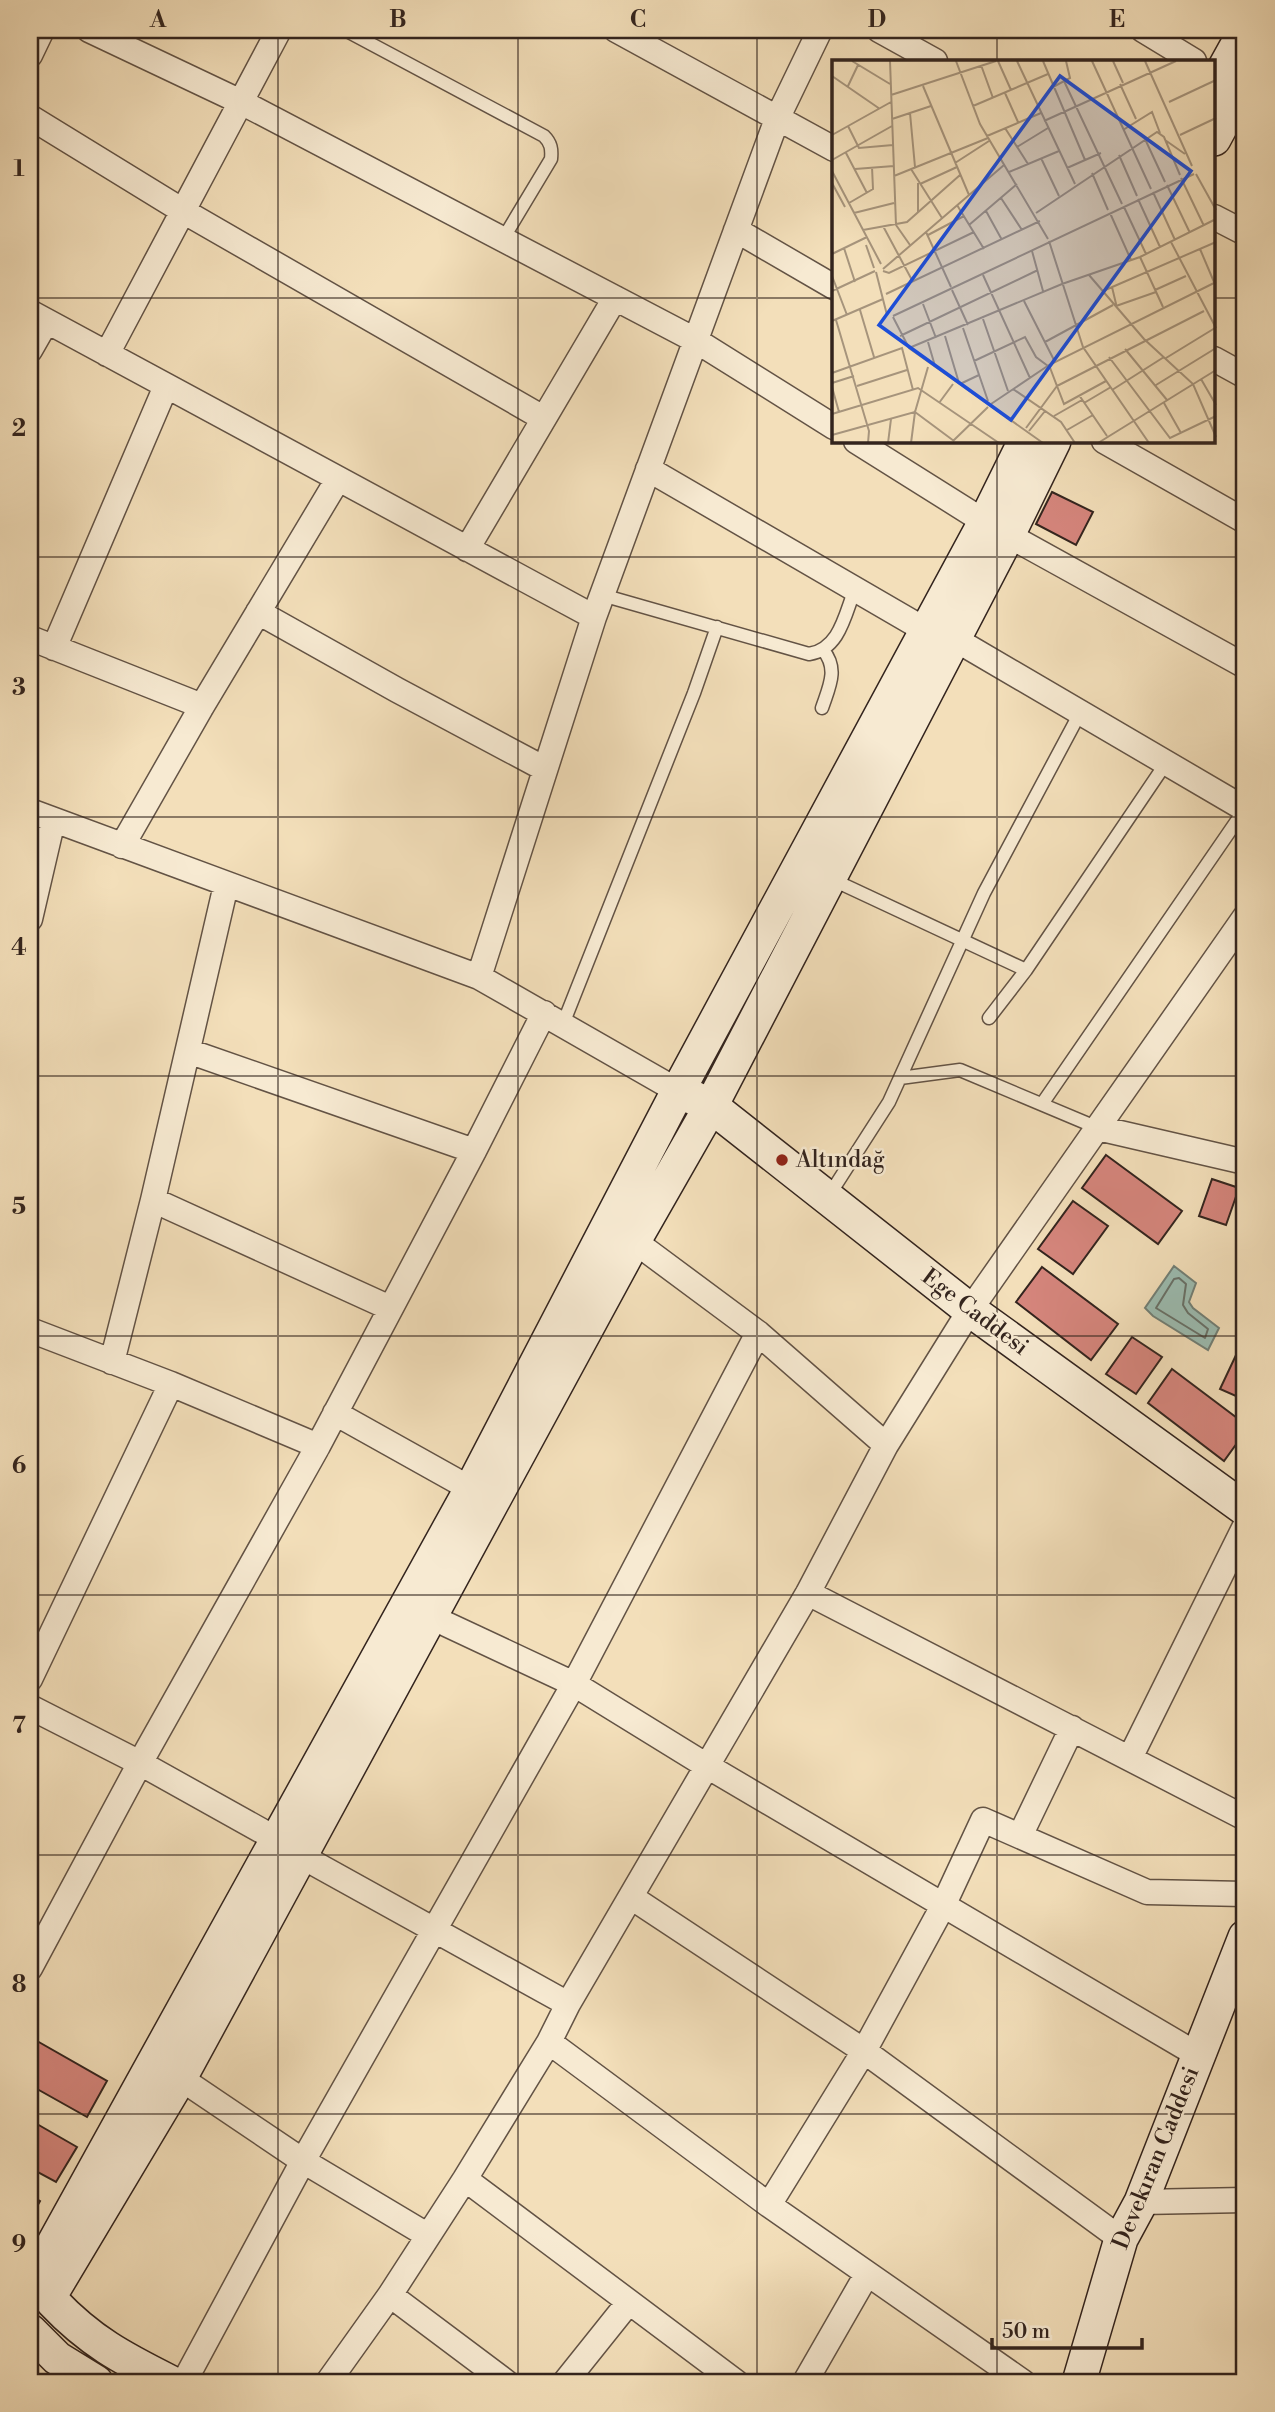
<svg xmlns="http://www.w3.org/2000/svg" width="1275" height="2412" font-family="'Libre Bodoni',serif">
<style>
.water{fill:#9bbcb1;stroke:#717f76;stroke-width:2}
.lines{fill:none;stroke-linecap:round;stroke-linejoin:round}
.shore{stroke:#677068;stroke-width:2}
.building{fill:#d5857c;stroke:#33241e;stroke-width:2}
.lane-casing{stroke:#635345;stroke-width:15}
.street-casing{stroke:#635345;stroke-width:27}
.secondary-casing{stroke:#33241e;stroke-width:36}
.lane{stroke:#f7ead2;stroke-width:12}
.street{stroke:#f7ead2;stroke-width:24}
.secondary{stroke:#f7ead2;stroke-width:33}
.grid{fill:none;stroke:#33241e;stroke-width:2;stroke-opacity:0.55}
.poi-dot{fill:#8f2418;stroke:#f7ead2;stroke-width:2.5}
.labels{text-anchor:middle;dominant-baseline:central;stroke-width:5;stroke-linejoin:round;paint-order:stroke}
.poi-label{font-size:23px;fill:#33241e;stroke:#f7ead2;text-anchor:start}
.street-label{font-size:23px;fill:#33241e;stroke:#f7ead2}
.inset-road{fill:none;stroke:#a6947c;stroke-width:2}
.view{fill:#1d4ed8;fill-opacity:0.15;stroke:#1d4ed8;stroke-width:3.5}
.inset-edge{fill:none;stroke:#33241e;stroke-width:3.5}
.neatline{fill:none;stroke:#33241e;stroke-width:2.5}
.grid-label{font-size:23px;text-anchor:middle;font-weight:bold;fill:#33241e}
</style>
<rect width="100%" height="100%" fill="#f3dfba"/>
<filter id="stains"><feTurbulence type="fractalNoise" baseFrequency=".00286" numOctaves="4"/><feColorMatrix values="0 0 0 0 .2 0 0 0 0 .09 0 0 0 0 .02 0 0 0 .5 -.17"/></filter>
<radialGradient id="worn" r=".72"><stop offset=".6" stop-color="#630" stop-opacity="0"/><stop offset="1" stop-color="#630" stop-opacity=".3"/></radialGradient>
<path class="water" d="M 1174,1266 L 1196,1283 L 1189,1302 L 1193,1308 L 1219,1328 L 1208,1350 L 1153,1316 L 1145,1308 Z"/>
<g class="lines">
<path class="shore" d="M 1179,1278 L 1186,1284 L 1183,1305 L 1188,1313 L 1208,1329 L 1205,1338 L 1156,1308 L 1174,1279 Z"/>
</g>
<path class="building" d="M 1052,492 L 1093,512 L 1076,545 L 1036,524 Z
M 1106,1155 L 1182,1211 L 1158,1244 L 1082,1188 Z
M 1212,1179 L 1239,1188 L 1226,1225 L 1199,1216 Z
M 1073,1201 L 1108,1226 L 1073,1274 L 1038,1249 Z
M 1042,1267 L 1118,1324 L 1091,1360 L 1016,1302 Z
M 1245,1336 L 1245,1400 L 1220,1389 Z
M 1132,1337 L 1162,1357 L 1136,1394 L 1106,1374 Z
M 1172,1369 L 1245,1424 L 1245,1432 L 1224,1461 L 1148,1403 Z
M 30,2037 L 107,2081 L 87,2117 L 30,2085 Z
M 30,2120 L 77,2147 L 56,2182 L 30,2168 Z
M 30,2195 L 40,2201 L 30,2219 Z"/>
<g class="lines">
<g class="lane-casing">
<path id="lane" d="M 345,30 L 544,136 C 551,143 552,149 551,159 L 503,239
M 602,595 L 809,654 C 840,649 845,614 855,589
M 822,708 C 829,687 839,669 823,650
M 829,878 L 1026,970
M 989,1018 L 1026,970 L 1166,763
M 563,1024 L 694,693 L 717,627
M 900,1078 L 960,1070 L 1098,1128
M 1042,1104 L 1245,809
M 828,1197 L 889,1102 L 984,893 L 1080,713"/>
</g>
<g class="street-casing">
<path id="street" d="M 89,30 L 241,102 L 695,340 L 834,427
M 616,30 L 834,149
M 879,30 L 935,61
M 1143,30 L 1194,61
M 30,55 L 42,30
M 30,117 L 183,211 L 543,418
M 1214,217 L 1245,233
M 736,230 L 834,287
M 30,312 L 594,617
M 30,350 L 46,322
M 107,354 L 279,30
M 1214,359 L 1245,376
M 856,441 L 985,522
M 1104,441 L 1245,521
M 648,469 L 927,631
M 1008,535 L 1245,666
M 467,549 L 615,298
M 258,612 L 397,690 L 545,769
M 30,638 L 202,706
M 953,638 L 1245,809
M 54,648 L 166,386
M 30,811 L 479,977 L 678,1091
M 122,846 L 202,706 L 338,479
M 30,919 L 53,820
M 479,977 L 594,617 L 777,119 L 820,30
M 188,1051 L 474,1151
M 1098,1128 L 1245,1162
M 153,1200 L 390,1308
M 634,1241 L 758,1333 L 886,1445
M 30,1330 L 171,1384 L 318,1446
M 112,1362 L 153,1200 L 226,885
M 335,1413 L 471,1489
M 808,1593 L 1245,1818
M 431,1617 L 574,1684 L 707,1766 L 1198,2055
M 30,1679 L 171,1384
M 30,1707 L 140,1763 L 278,1840
M 1130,1758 L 1245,1526
M 1020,1836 L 1072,1728
M 301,1856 L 568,2004
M 631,1897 L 864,2051 L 1121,2239
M 30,1968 L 140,1763 L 318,1446 L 474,1151 L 544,1013
M 549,2042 L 769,2205 L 1023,2382
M 180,2078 L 303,2161 L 427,2235
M 465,2179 L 736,2382
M 1141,2202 L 1245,2200
M 769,2205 L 864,2051 L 943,1906 L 983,1820 L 1147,1892 L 1245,1894
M 390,2295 L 506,2382
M 184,2382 L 303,2161 L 574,1684 L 758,1333
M 328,2382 L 390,2295 L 465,2179 L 549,2042 L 568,2004 L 808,1593 L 886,1445 L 970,1310 L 1245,917
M 565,2382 L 629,2302
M 805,2382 L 867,2274"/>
</g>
<g class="secondary-casing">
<path id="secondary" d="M 1214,87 L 1245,31
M 1214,139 L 1245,82
M 692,1097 L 711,1106 L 970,1310 L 1245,1509
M 34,2279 L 471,1489 L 678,1091 L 985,522 L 1025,441
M 51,2294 L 180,2078 L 634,1241 L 711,1106 L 1008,535 L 1054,441
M 53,2302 C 90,2341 122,2358 170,2382
M 30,2331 L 57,2358 L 96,2382
M 1079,2382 L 1121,2239 L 1141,2202 L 1245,1937"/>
</g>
<use href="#lane" class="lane"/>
<use href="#street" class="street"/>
<use href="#secondary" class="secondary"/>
</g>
<path class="grid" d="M 278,30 L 278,2382M 518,30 L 518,2382M 757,30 L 757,2382M 997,30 L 997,61M 30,298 L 834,298M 1214,298 L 1245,298M 997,441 L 997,2382M 30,557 L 1245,557M 30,817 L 1245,817M 30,1076 L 1245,1076M 30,1336 L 1245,1336M 30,1595 L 1245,1595M 30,1855 L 1245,1855M 30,2114 L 1245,2114"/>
<circle class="poi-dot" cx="782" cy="1160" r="7"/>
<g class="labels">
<g class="poi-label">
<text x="796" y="1160">Altındağ</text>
</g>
<g class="street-label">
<text transform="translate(975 1312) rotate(37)">Ege Caddesi</text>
<text transform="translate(1156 2158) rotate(-68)">Devekıran Caddesi</text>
</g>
</g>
<g transform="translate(832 60)">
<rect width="383" height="383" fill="#f3dfba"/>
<path class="inset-road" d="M 20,1 L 58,24M 58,1 L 64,165 L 78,185M 124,1 L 148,64 L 216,179M 166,1 L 179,30M 185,1 L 243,124M 211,1 L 253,100M 260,1 L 319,129M 281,1 L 291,23M 313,1 L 360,106M 149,5 L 161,38M 0,16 L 48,49M 232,21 L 290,144M 288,24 L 304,59M 16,26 L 26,5M 91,26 L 137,135M 221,27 L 238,18 L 234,1M 173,33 L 186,62M 59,35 L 164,1M 337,42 L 384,20M 141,46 L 216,14M 78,53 L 83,107M 60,59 L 99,46M 212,61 L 344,1M 16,66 L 27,88 L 61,85M 173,68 L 196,104M 291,70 L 320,52 L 328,73M 0,75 L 59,42M 348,75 L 384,58M 155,76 L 209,53M 313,79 L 333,122M 333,80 L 353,94M 185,87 L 216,68M 14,93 L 35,133M 287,95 L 305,136M 209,98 L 227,136M 0,100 L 60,66M 123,103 L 157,81M 235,108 L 269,93M 23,109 L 62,106M 79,109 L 110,158M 0,111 L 49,204M 177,112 L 227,91M 260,113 L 276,150M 364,114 L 384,150M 62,116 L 156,78M 349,118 L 372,166M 0,123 L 13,147M 86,123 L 86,152M 88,124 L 125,107M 335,125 L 358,173M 321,132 L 343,180M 169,138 L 190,170M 306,139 L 328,187M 17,143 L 41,129 L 40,107M 125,145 L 152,189M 292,147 L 314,194M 154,151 L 170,180M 22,153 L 62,143M 204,153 L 325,72 L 332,77 L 348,115M 278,153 L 299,200M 137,165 L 185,124M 51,166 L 81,222M 31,170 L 75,162 L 128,115M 94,172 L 119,227M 96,175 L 132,156M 217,181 L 251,287 L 317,383M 339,182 L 384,268M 34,185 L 42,208M 12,188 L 23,222M 368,189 L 382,222M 200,191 L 211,231M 0,194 L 35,177M 308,197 L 331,247M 51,209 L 172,105M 51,211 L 57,213 L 142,172M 44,212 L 55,255M 151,215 L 198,318M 257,215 L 312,279 L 361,324 L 384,377M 0,216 L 15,255M 280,227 L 285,248M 120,230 L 136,265M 323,230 L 354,216M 0,231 L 43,211M 271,231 L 384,182M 54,234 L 208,161M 192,241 L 223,302M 91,244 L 104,278M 284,246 L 324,232M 28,250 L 42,297M 61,256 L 362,114M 61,257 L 77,288 L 211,383M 151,259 L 176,331M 4,260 L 37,371 L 36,383M 0,261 L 51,239M 131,268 L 156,341M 68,276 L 206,210M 113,276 L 127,323M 96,282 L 103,306M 213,282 L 281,245M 77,288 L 230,224 L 308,197 L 382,160M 293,289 L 335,340M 277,297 L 338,378 L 384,356M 334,298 L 383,268M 142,301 L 193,277 L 204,297 L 216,306M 217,305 L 225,326 L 372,251M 0,313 L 70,288 L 81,330M 369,319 L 384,345M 0,323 L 22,316M 128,324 L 147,315M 324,325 L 384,288M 25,326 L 75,310M 0,327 L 7,352M 181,329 L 229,362 L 243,383M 280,330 L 332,297M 247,335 L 275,376M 107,343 L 121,324M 252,343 L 279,327M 332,343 L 349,373M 159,344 L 217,305 L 384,222M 0,354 L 86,328 L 167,383M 222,356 L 250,340M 194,368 L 225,326 L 232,344 L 274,321M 235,370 L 261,355M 197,371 L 213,351M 0,375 L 83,352 L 96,307M 121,381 L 156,347M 56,383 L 59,359M 79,383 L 83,352 L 122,381M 266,383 L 384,310"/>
<path class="view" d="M 228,16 L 359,111 L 179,360 L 47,265 Z"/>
<rect width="383" height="383" class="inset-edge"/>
</g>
<rect width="1275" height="2412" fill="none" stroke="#f3dfba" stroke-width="77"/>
<path d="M992 2338v10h150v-10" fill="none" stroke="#33241e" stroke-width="3.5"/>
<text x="1002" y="2338" font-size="21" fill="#33241e" stroke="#f7ead2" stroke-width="5" paint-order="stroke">50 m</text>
<rect x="38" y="38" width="1198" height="2336" class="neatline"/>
<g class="grid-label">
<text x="158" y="27">A</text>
<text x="398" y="27">B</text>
<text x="638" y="27">C</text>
<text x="877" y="27">D</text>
<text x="1117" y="27">E</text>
<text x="19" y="176">1</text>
<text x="19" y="436">2</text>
<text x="19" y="695">3</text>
<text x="19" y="955">4</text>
<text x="19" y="1214">5</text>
<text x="19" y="1473">6</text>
<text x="19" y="1733">7</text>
<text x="19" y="1992">8</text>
<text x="19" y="2252">9</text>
</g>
<rect width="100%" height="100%" filter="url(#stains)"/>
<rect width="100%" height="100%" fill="url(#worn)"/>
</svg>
